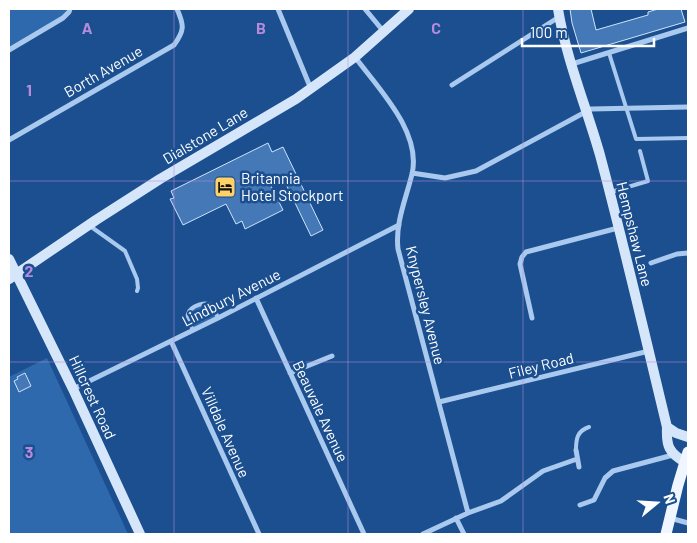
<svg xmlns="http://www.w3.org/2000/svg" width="697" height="543" font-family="Barlow,sans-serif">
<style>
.green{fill:#2e69ad}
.building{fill:#4478b7;stroke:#cfe3fa}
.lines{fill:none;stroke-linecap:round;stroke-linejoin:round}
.lane{stroke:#a9c9ee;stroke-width:4}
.street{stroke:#a9c9ee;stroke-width:5}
.secondary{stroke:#d6e6fa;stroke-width:10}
.primary{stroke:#f0f6ff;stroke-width:11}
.grid{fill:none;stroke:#b68bdc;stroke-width:1;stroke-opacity:0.55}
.labels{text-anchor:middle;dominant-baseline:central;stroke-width:5;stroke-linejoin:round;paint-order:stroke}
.street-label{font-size:15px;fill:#fff;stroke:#1b4f8f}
.poi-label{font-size:15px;fill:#fff;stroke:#1b4f8f;text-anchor:start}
.grid-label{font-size:16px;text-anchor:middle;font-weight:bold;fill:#b68bdc;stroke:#1b4f8f;stroke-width:5;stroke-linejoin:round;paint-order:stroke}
</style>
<rect width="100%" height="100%" fill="#1b4f8f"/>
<path class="green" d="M 9,9 L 70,9 L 69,12 L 9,50 Z
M 204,304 L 212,307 L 217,318 L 193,329 L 188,318 L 192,309 Z
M 47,358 L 128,534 L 9,534 L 9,377 Z"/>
<path class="building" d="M 570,9 L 591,9 L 596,30 L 648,15 L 648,12 L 658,9 L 681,9 L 685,22 L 581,53 L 572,23 Z
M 268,143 L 272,152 L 283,147 L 323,230 L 311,236 L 283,178 L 270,184 L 283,210 L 245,229 L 242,221 L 236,224 L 226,204 L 183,225 L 170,199 L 174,198 L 171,191 Z
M 25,373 L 31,386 L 19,392 L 14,381 L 18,379 L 17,377 Z"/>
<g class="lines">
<path class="lane" d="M 609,53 L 636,139 L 688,138
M 611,192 L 648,181 L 640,151
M 90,226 L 125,251 L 137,279 L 138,288 L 137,291
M 193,330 C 191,326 186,319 188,314 C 190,306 207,300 212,306 C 215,309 216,314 218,318
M 576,450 C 576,439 577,431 589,427"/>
<path class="street" d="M 278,9 L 311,89
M 365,9 L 384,32
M 9,50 L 63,18 L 69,12 L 70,9
M 355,57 C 378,88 422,132 412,174 C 406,199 395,223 398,249 L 468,513
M 572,64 L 688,28
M 452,85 L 559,17
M 9,140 L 174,45 C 185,30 184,25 177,9
M 412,173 L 445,178 L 476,171 L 591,109 L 688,107
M 651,263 L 677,254 L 688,253
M 256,298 L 364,534
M 532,318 L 520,264 L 522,257 L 526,252 L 618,228
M 171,341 L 259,534
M 290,373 L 332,356
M 73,389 L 218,318 L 399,225
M 439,402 L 649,351
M 576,450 L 579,467
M 580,505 L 594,500 L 605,478 L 613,471 L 673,455
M 456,518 L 464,534
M 670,518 L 688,523
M 423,534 L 468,513 L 501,501 L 543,471 L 577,459"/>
<path class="secondary" d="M 558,9 C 566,58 586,106 600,155 C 624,245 645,336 667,427 C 666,446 669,453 685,462
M 9,259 L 73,389 L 140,534
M 9,279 L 96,220 L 160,179 L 296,99 L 355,57 L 409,9
M 667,427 L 676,433 L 688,437"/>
<path class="primary" d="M 666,534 L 678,485 L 688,452"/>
</g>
<path class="grid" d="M 174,9 L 174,534M 348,9 L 348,534M 523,9 L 523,534M 9,181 L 688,181M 9,362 L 688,362"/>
<defs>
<g id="hotel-square" transform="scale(1.125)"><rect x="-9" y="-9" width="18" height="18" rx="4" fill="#ffd166" stroke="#1b4f8f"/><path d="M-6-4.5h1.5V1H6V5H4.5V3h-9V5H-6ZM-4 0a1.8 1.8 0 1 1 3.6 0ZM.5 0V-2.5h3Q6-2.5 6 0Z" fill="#111"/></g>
</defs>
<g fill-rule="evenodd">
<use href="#hotel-square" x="225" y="187"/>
</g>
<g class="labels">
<g class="street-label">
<text transform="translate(103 71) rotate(-30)">Borth Avenue</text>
<text transform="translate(205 135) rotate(-31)">Dialstone Lane</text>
<text transform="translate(635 234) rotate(76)">Hempshaw Lane</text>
<text transform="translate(231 297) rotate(-27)">Lindbury Avenue</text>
<text transform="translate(426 305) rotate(76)">Knypersley Avenue</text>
<text transform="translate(541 365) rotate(-14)">Filey Road</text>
<text transform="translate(93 397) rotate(65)">Hillcrest Road</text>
<text transform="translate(321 411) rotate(65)">Beauvale Avenue</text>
<text transform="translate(226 432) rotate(66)">Villdale Avenue</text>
</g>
<g class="poi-label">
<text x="241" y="178">Britannia<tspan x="241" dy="17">Hotel Stockport</tspan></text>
</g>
</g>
<g class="grid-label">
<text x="87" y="34">A</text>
<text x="261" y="34">B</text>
<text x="436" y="34">C</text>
<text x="29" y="96">1</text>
<text x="29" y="277">2</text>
<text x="29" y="458">3</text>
</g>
<rect width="697" height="543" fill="none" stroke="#ffffff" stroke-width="20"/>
<g transform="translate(657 503) rotate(72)" stroke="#1b4f8f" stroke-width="4" paint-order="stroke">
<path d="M0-4L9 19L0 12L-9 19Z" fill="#ffffff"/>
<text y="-8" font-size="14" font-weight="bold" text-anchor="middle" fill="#ffffff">N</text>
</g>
<path d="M522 38v8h132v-8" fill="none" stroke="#ffffff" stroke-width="2.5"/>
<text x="530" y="38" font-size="15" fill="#ffffff" stroke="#1b4f8f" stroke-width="4" paint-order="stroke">100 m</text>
</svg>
